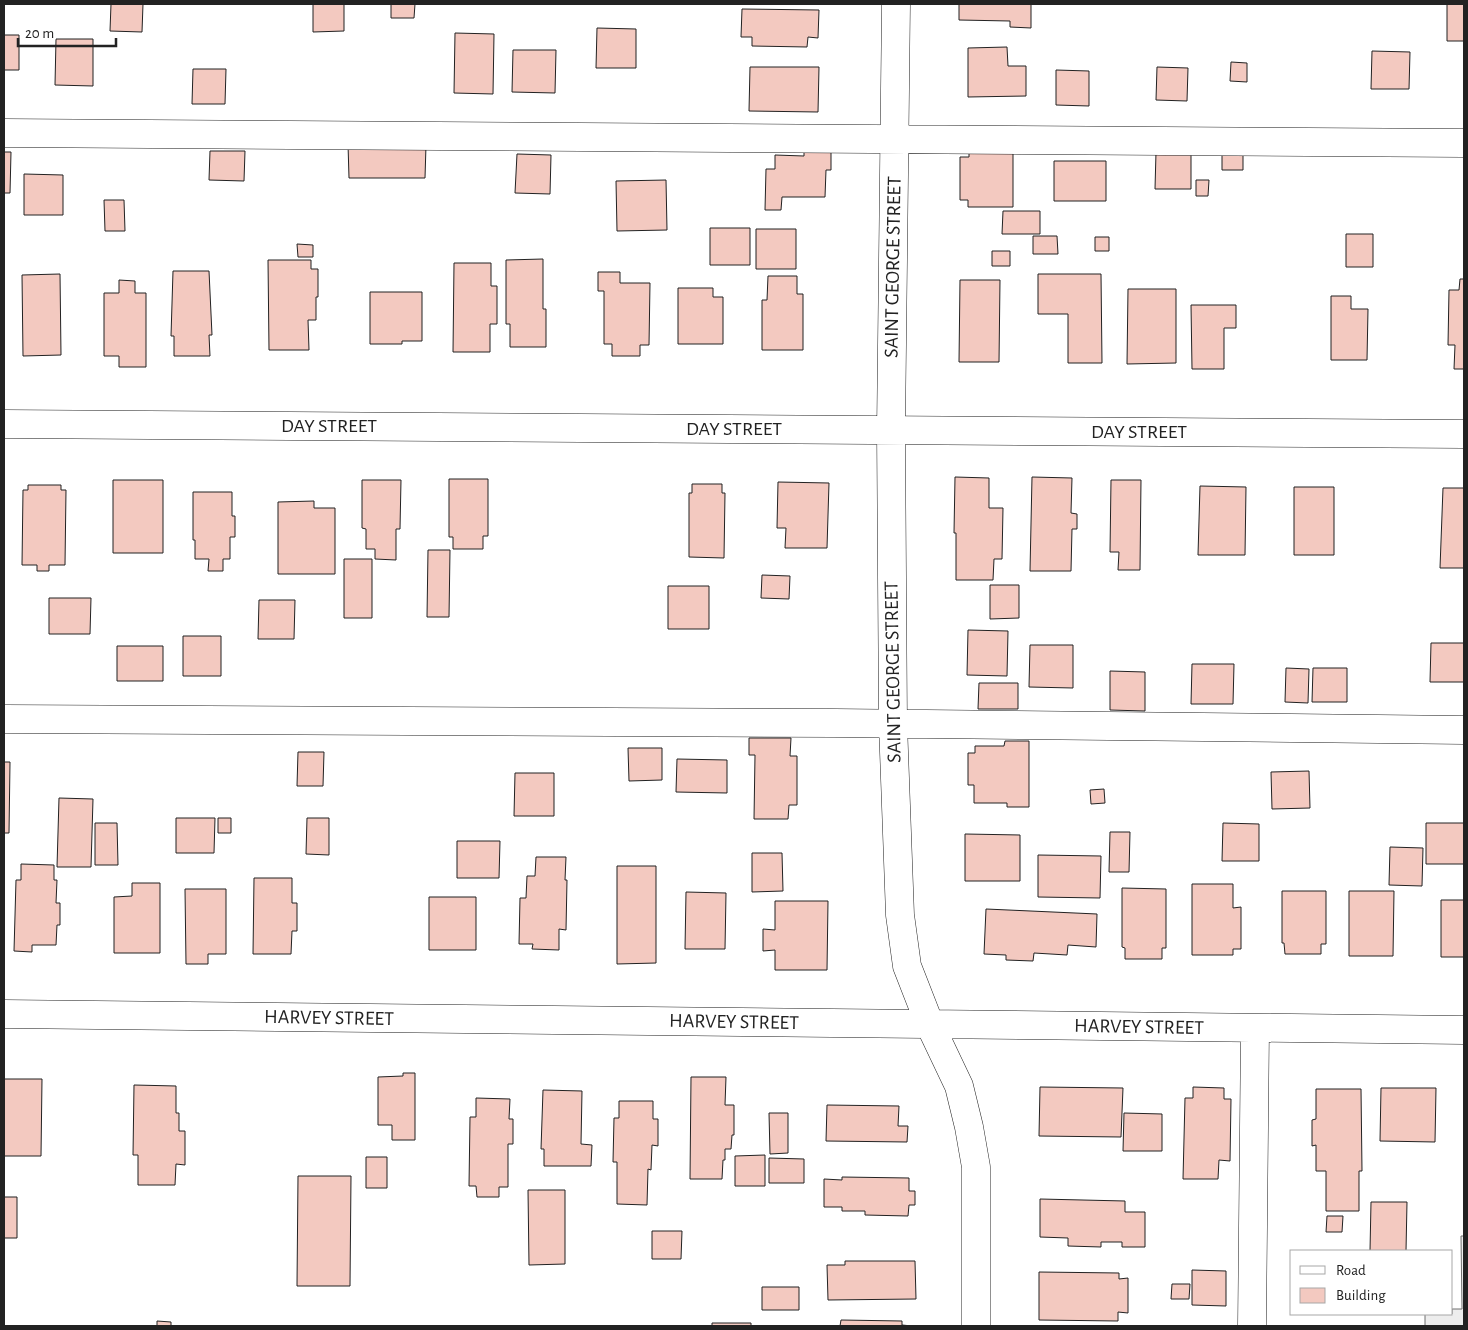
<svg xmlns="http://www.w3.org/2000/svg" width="1468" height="1330" font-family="'Alegreya Sans',sans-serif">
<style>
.parking{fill:#ededed;stroke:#6f6f6f}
.building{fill:#f3c9c0;stroke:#222}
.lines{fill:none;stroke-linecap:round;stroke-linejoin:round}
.minor-casing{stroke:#222;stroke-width:29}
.minor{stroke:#fff;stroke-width:28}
.labels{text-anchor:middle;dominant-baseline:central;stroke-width:4;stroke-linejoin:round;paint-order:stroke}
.street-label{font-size:20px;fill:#222;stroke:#fff}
</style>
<rect width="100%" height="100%" fill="#fff"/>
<path class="parking" d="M 1461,1236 L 1464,1236 L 1464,1326 L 1425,1326 L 1425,1314 L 1452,1314 L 1452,1309 L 1462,1309 Z"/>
<path class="building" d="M 111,4 L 143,4 L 142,32 L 110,31 Z
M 313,4 L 344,4 L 344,31 L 313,32 Z
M 391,4 L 415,4 L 414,18 L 391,18 Z
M 959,4 L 1031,4 L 1031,28 L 1010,27 L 1010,21 L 959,20 Z
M 1447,4 L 1464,4 L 1464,41 L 1447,41 Z
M 742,9 L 819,10 L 818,38 L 808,37 L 807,47 L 752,46 L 752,37 L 741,37 Z
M 597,28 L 636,29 L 636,68 L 596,68 Z
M 455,33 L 494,34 L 493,94 L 454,93 Z
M 4,35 L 19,35 L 19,70 L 4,70 Z
M 56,39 L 93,39 L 93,86 L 55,85 Z
M 1007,47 L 1008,66 L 1026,66 L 1026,96 L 968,97 L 968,48 Z
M 513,50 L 556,50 L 555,93 L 512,92 Z
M 1372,51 L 1410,52 L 1409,89 L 1371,89 Z
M 1231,62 L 1247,63 L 1247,82 L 1230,81 Z
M 750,67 L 819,67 L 818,112 L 749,111 Z
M 1157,67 L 1188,68 L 1187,101 L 1156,100 Z
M 193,69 L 226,69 L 225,104 L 192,104 Z
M 1056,70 L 1089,71 L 1089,106 L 1056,105 Z
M 348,144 L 426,145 L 425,178 L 349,178 Z
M 969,149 L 1013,149 L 1013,207 L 968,207 L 968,200 L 960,200 L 960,157 L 969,157 Z
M 210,151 L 245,151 L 244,181 L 209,180 Z
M 804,151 L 831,151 L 831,170 L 826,170 L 825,197 L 782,197 L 781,210 L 765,210 L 766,169 L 775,169 L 775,155 L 804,156 Z
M 4,152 L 11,152 L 10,193 L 4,193 Z
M 1156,152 L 1191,152 L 1191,189 L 1155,189 Z
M 517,154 L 551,155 L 550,194 L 515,193 Z
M 1222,154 L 1243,154 L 1243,170 L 1222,170 Z
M 1054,161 L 1106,161 L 1106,201 L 1054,201 Z
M 24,174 L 63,175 L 63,215 L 24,215 Z
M 666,180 L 667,230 L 617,231 L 616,181 Z
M 1196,180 L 1209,180 L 1208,196 L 1196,196 Z
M 104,200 L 124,200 L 125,231 L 105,231 Z
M 1003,211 L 1040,211 L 1040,234 L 1002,234 Z
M 710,228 L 750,228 L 750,265 L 710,265 Z
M 756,229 L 796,229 L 796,269 L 756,269 Z
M 1346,234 L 1373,234 L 1373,267 L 1346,267 Z
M 1033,236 L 1057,236 L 1058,254 L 1033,254 Z
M 1095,237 L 1109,237 L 1109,251 L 1095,251 Z
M 297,244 L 313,245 L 313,257 L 298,257 Z
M 992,251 L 1010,251 L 1010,266 L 992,266 Z
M 543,259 L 543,309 L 546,309 L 546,347 L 510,347 L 510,324 L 506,324 L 506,260 Z
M 268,260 L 311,260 L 311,269 L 318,269 L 318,297 L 316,297 L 316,320 L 308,320 L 309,350 L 269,350 Z
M 454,263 L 491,263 L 491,286 L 497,286 L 497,324 L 490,324 L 490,352 L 453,352 Z
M 173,271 L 209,271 L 212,335 L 209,335 L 210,356 L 174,356 L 174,336 L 171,336 Z
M 598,272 L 620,272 L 620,283 L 650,283 L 649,345 L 640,345 L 640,356 L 612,356 L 612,344 L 604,344 L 604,291 L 598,291 Z
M 60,274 L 61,355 L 23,356 L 22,275 Z
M 1038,274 L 1101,274 L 1102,363 L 1068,363 L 1068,314 L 1038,314 Z
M 768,276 L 797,276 L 797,294 L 803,294 L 803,350 L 762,350 L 762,300 L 767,300 Z
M 1460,279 L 1464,279 L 1464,369 L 1454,369 L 1455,345 L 1448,345 L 1449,290 L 1459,290 Z
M 119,280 L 135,281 L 135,293 L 146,293 L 146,367 L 119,367 L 119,356 L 104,356 L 104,293 L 119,293 Z
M 960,280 L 1000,280 L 999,362 L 959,362 Z
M 678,288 L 713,288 L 713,297 L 723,297 L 723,344 L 678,344 Z
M 1128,289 L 1176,289 L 1176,363 L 1127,364 Z
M 370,292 L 422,292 L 422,341 L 402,341 L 402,344 L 370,344 Z
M 1331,296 L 1351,296 L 1351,309 L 1368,309 L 1367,360 L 1331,360 Z
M 1191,305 L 1236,305 L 1236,328 L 1224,328 L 1224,369 L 1192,369 Z
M 955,477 L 989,478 L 989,508 L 1003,508 L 1002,559 L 994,559 L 993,580 L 956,580 L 956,533 L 954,533 Z
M 1032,477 L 1072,478 L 1071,513 L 1077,514 L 1077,529 L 1072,529 L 1071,571 L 1030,571 Z
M 449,479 L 488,479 L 488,536 L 483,536 L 483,549 L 453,549 L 453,537 L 449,537 Z
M 113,480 L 163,480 L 163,553 L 113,553 Z
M 362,480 L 401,480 L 400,529 L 396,529 L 396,560 L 375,559 L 375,549 L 366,549 L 366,529 L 362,528 Z
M 1111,480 L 1141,480 L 1140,570 L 1118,570 L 1119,552 L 1110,552 Z
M 778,482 L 829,483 L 827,548 L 785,548 L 786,528 L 777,528 Z
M 692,484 L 722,484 L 722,493 L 725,493 L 724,558 L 689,557 L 689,493 L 692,493 Z
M 28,485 L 61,485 L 61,490 L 66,490 L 65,565 L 49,565 L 49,571 L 37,571 L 37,565 L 22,565 L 23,490 L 28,490 Z
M 1200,486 L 1246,487 L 1245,555 L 1198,555 Z
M 1294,487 L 1334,487 L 1334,555 L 1294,555 Z
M 1443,488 L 1464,488 L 1464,568 L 1440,568 Z
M 193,492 L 232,492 L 232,516 L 235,516 L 235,537 L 230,537 L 230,559 L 223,559 L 223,571 L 208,571 L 209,559 L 195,559 L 195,540 L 193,540 Z
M 314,501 L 314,508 L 335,508 L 335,574 L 278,574 L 278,502 Z
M 428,550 L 450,550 L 449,617 L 427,617 Z
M 344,559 L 372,559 L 372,618 L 344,618 Z
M 762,575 L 790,576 L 789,599 L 761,598 Z
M 990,585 L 1019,585 L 1019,618 L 990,619 Z
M 668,586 L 709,586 L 709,629 L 668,629 Z
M 49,598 L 91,598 L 90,634 L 49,634 Z
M 259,600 L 295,600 L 294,639 L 258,639 Z
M 968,630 L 1008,631 L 1007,676 L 967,675 Z
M 183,636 L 221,636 L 221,676 L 183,676 Z
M 1431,643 L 1464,643 L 1464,682 L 1430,682 Z
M 1030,645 L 1073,645 L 1073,688 L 1029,687 Z
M 117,646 L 163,646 L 163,681 L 117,681 Z
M 1192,664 L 1234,664 L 1233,704 L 1191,704 Z
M 1286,668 L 1309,669 L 1308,703 L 1285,702 Z
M 1313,668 L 1347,668 L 1347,702 L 1312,702 Z
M 1110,671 L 1145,672 L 1145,711 L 1110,710 Z
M 979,683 L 1018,683 L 1018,709 L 978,709 Z
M 749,738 L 791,738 L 790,756 L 797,756 L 797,805 L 789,805 L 788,819 L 754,819 L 755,755 L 749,755 Z
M 1005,741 L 1029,741 L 1029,807 L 1007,807 L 1007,803 L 974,803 L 974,785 L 968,785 L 968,753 L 975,753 L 975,746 L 1004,746 Z
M 628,748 L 662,748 L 662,780 L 629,781 Z
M 298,752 L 324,752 L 323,786 L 297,786 Z
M 677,759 L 727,760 L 727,793 L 676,792 Z
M 4,762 L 10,762 L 9,833 L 4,833 Z
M 1309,771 L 1310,808 L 1272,809 L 1271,772 Z
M 515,773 L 554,773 L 554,816 L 514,816 Z
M 1104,789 L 1105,803 L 1091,804 L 1090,790 Z
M 59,798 L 93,799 L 91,867 L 57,867 Z
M 176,818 L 215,818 L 214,853 L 176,853 Z
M 218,818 L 231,818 L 231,833 L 218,833 Z
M 307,818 L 329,818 L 329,855 L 306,854 Z
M 95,823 L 117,823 L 118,865 L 95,865 Z
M 1223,823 L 1259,824 L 1259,861 L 1222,861 Z
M 1426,823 L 1464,823 L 1464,864 L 1426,864 Z
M 1110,832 L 1130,832 L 1129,872 L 1109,872 Z
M 965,834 L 1020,835 L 1020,881 L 965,881 Z
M 457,841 L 500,841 L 499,878 L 457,878 Z
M 1390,847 L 1423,848 L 1422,886 L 1389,885 Z
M 752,853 L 782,853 L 783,891 L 752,892 Z
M 1038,855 L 1101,856 L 1100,898 L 1038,897 Z
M 536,857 L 566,857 L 565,880 L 567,880 L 566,930 L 559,929 L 559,950 L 532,949 L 533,944 L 519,944 L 520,898 L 526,898 L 527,876 L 535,876 Z
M 21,864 L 54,865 L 54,880 L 57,880 L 56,903 L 60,903 L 60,925 L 57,925 L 56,945 L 32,945 L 32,952 L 14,951 L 16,880 L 21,880 Z
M 617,866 L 656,866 L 656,963 L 617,964 Z
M 254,878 L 292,878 L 292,903 L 297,903 L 297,931 L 292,931 L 291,954 L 253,954 Z
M 132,883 L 160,883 L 160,953 L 114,953 L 114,897 L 132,896 Z
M 1192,884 L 1233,884 L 1233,908 L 1241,907 L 1241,949 L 1233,949 L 1233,955 L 1192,955 Z
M 1122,888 L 1166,889 L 1166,948 L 1162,948 L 1162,959 L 1125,959 L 1125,948 L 1122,947 Z
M 185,889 L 226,889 L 226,954 L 208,954 L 208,964 L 186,964 Z
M 1282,891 L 1326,891 L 1326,944 L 1321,944 L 1321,954 L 1285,954 L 1284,943 L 1282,943 Z
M 1349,891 L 1394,891 L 1393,956 L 1349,956 Z
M 686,892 L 726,893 L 725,949 L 685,949 Z
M 429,897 L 476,897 L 476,950 L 429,950 Z
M 1441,900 L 1464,900 L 1464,957 L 1441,957 Z
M 775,901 L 828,901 L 827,970 L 775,970 L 775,950 L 763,951 L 763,929 L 775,930 Z
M 986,909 L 1097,914 L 1096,947 L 1068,945 L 1067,955 L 1034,953 L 1033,961 L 1006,960 L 1006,955 L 984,954 Z
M 403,1073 L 415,1073 L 415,1140 L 392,1140 L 392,1125 L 378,1125 L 378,1077 L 403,1076 Z
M 691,1077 L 726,1077 L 725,1105 L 734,1105 L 734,1135 L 732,1135 L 731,1149 L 725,1149 L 725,1160 L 723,1160 L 722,1179 L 690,1179 Z
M 4,1079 L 42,1079 L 41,1156 L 4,1156 Z
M 134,1085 L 176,1086 L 176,1113 L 179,1113 L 179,1131 L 185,1131 L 185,1165 L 176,1164 L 175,1185 L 138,1185 L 138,1155 L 133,1155 Z
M 1040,1087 L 1123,1088 L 1121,1137 L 1039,1136 Z
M 1193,1087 L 1224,1088 L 1224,1099 L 1231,1099 L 1230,1161 L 1219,1160 L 1218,1179 L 1183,1179 L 1185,1098 L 1193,1098 Z
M 1381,1088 L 1436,1088 L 1435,1142 L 1380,1141 Z
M 1316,1089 L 1361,1089 L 1362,1171 L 1359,1171 L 1359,1211 L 1326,1211 L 1326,1171 L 1316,1171 L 1316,1145 L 1312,1146 L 1312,1120 L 1316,1119 Z
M 543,1090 L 582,1091 L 581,1144 L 592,1145 L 591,1166 L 544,1166 L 544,1149 L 541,1149 Z
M 476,1098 L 510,1099 L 509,1119 L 513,1119 L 513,1144 L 508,1144 L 508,1187 L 499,1187 L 499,1197 L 477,1197 L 476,1186 L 469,1186 L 470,1117 L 476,1117 Z
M 619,1101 L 653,1101 L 653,1119 L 658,1119 L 658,1146 L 652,1145 L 651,1170 L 648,1169 L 647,1205 L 617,1204 L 617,1162 L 613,1162 L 614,1118 L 619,1118 Z
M 827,1105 L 899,1106 L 898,1126 L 908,1126 L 907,1142 L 826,1141 Z
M 769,1113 L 788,1113 L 788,1153 L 770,1154 Z
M 1124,1113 L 1162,1114 L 1162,1151 L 1123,1151 Z
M 765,1155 L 765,1186 L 735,1186 L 735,1156 Z
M 366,1157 L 387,1157 L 387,1188 L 366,1188 Z
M 769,1158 L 804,1159 L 804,1183 L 769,1183 Z
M 298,1176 L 351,1176 L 350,1286 L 297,1286 Z
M 842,1177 L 909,1178 L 909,1191 L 915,1191 L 915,1205 L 909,1205 L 908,1216 L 865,1215 L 865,1211 L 842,1211 L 842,1207 L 824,1207 L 824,1179 L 842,1180 Z
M 528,1190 L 565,1190 L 565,1264 L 529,1265 Z
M 4,1197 L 17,1197 L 17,1238 L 4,1238 Z
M 1040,1199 L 1125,1201 L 1125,1212 L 1145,1212 L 1145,1247 L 1122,1247 L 1122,1242 L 1101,1242 L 1101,1247 L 1068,1246 L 1068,1238 L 1040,1237 Z
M 1371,1202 L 1407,1202 L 1406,1251 L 1370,1251 Z
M 1327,1216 L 1343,1216 L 1342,1232 L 1326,1232 Z
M 652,1231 L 682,1231 L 681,1259 L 652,1259 Z
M 845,1261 L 915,1261 L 916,1299 L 828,1300 L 827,1265 L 845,1265 Z
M 1192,1270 L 1226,1271 L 1226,1306 L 1192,1305 Z
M 1039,1272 L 1119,1273 L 1119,1279 L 1128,1278 L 1128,1313 L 1118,1312 L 1118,1321 L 1039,1320 Z
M 1172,1284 L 1190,1284 L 1189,1299 L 1171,1299 Z
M 762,1287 L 799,1287 L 799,1310 L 762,1310 Z
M 841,1320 L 902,1321 L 902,1325 L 912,1326 L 840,1326 Z
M 157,1321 L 171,1322 L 171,1326 L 157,1326 Z
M 712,1323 L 751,1323 L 751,1326 L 712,1326 Z"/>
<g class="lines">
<g class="minor-casing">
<path id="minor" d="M 896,4 L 891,430 L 893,724 L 900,915 L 907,966 L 930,1025 L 959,1086 L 969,1127 L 976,1167 L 976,1326
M 4,133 L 1464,143
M 4,424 L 1464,434
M 4,719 L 835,723 L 1464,730
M 4,1014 L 1464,1030
M 1252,1326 L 1255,1029"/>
</g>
<use href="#minor" class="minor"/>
</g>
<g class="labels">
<g class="street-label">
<text transform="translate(893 267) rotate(-89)">SAINT GEORGE STREET</text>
<text x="329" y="426">DAY STREET</text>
<text x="734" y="429">DAY STREET</text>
<text x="1139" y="432">DAY STREET</text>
<text transform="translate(893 672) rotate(-91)">SAINT GEORGE STREET</text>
<text transform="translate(329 1018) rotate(1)">HARVEY STREET</text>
<text transform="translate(734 1022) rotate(1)">HARVEY STREET</text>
<text transform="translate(1139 1027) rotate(1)">HARVEY STREET</text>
</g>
</g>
<rect width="1468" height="1330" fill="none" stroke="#222222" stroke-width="10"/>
<rect x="1290" y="1250" width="162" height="65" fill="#ffffff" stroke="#a7a7a7"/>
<rect x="1300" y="1266" width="25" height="8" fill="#ffffff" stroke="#a7a7a7"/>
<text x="1336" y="1275" font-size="15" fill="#222222">Road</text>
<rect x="1300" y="1288" width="25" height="15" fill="#f3c9c0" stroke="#a7a7a7"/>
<text x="1336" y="1300" font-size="15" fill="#222222">Building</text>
<path d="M18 38v8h98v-8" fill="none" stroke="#222222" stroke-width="2.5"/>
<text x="25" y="38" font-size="15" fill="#222222" stroke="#ffffff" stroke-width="4" paint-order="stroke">20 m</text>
</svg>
